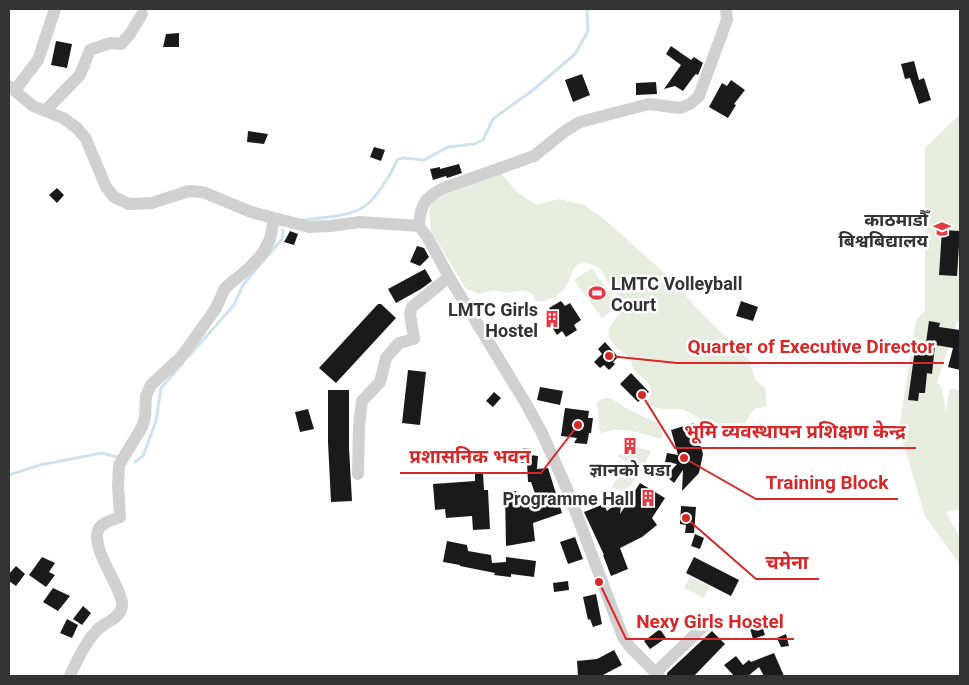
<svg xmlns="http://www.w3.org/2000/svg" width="969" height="685" font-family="Roboto,'Noto Sans Devanagari',sans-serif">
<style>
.green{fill:#e6ecdf}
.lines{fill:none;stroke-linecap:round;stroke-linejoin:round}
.stream{stroke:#cfe2ee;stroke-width:3}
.building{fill:#1a1a1a}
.minor{stroke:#d0d0d0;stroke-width:12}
.labels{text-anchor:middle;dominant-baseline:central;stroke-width:5;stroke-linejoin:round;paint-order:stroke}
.poi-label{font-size:18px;font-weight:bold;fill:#333;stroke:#fff;text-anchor:end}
.leader{fill:none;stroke:#d62828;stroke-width:2}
.callout-dot{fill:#d62828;stroke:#fff;stroke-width:2}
.callout-label{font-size:19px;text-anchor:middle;font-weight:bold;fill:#d62828;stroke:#fff;stroke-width:5;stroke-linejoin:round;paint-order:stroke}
</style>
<rect width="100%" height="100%" fill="#fff"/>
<path class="green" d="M 960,114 L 960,322 L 957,322 L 937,382 L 942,389 L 946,412 L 950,389 L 960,390 L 960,509 L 946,512 L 960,538 L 960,565 L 925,516 L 899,429 L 916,320 L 925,311 L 925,148 Z
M 500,172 L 517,192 L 536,205 L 559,199 L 584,205 L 603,218 L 671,279 L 696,307 L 749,360 L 756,381 L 765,388 C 767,394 765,399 767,406 L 754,409 L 744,425 L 740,428 L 734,429 L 707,423 L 683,409 L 660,409 L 647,404 C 647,399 652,395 651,390 C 651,381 638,376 634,370 C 631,365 632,360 628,356 C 621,350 613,347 609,337 C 604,323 628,315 621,299 C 619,295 614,292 611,288 C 606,282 605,274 599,268 C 595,265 590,264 585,263 C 572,263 572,276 567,285 C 562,294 546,304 535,301 L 532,293 L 523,290 L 508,293 L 493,290 L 480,294 L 466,289 L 430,229 L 430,207 L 435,199 Z
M 592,268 L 619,306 L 602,318 L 574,280 Z
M 605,398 L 610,398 L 629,410 L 664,426 L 662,439 C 641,434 620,424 600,434 L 597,402 Z
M 631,446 L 651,451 L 637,479 C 633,465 629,464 617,456 L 626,452 Z
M 619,460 C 629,466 633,469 635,480 L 624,492 L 612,487 L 621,472 L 618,461 Z
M 690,577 L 709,586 L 704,598 L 684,588 Z"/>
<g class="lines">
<path class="stream" d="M 302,220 C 319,218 345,217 360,209 C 375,202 391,174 398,159 L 404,158 L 424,160 L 448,147 L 474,144 L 483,140 L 493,119 L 533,90 L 575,54 L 588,31 L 587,9
M 189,356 L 234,305 L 243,285 L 282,239 L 283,230
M 135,462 L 143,456 L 156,421 L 161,388 L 183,363
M 9,475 L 40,465 L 102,453 L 117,457"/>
</g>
<path class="building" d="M 179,33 L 179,47 L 163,47 L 166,34 Z
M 56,41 L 72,44 L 67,68 L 51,65 Z
M 671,46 L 691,60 L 694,57 L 703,63 L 698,75 L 696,74 L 694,76 L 683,91 L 675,86 L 664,89 L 681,65 L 666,54 Z
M 914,61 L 919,80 L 924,78 L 931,100 L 919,104 L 910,78 L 905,79 L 901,64 Z
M 582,74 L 590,95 L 573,102 L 565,80 Z
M 731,80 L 745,90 L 734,104 L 736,105 L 728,118 L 709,107 L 722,83 L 727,86 Z
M 656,82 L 657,94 L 636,95 L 636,83 Z
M 248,131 L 268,134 L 264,144 L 247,142 Z
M 374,147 L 385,150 L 381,161 L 370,157 Z
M 459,164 L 462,173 L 447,178 L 446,176 L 433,180 L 430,169 L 440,167 L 440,169 Z
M 57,188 L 64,195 L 57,203 L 49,195 Z
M 942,230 L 960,231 L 957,276 L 939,275 Z
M 290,231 L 298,234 L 294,245 L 284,242 Z
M 417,246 L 424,248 L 429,257 L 420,266 L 410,262 Z
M 425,269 L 432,281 L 421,289 L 396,303 L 388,289 Z
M 561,301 L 565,306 L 570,303 L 581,320 L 574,325 L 577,330 L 566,337 L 562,331 L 557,335 L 546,318 L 552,314 L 549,308 Z
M 741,301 L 758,307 L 753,321 L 736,316 Z
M 378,304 L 381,304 L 396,318 L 336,383 L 319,368 Z
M 929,321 L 940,323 L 939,327 L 960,330 L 960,370 L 948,367 L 953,348 L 935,345 L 932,374 L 927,373 L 925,393 L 919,393 L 918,401 L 908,400 L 915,349 L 925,350 Z
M 605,342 L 618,357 L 613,362 L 615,364 L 609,370 L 604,365 L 600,368 L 594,362 L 602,354 L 598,349 Z
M 408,370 L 426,372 L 420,425 L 402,423 Z
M 631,373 L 649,392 L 638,402 L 620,384 Z
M 540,387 L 563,391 L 560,405 L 537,400 Z
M 328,390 L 349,390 L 349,448 L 352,501 L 331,502 L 328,442 Z
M 494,392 L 501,398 L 493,407 L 486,401 Z
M 565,408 L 589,411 L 588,418 L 593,418 L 591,433 L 589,433 L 587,444 L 574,443 L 577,438 L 561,436 Z
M 308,409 L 314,429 L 300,432 L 295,412 Z
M 694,423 L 703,454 L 699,473 L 682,491 L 683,470 L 674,483 L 666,476 L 677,464 L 665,462 L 667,453 L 678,455 L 671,430 Z
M 523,448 L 532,449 L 531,455 L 538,456 L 537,469 L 548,468 L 562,513 L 533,523 L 535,541 L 506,546 L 505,492 L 516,491 L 517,505 L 538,502 L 531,482 L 528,482 L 527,463 L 521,463 Z
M 475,473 L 483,473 L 484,490 L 488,490 L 490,529 L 473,530 L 472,516 L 446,518 L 445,509 L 435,510 L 433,484 L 475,481 Z
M 640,483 L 665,498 L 652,518 L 657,525 L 642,537 L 620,548 L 628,569 L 611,576 L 603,555 L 604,555 L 584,512 L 604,504 L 607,511 L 622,499 L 620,514 Z
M 681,506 L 696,507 L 694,533 L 685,533 L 686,525 L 680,524 Z
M 695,534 L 704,538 L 700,549 L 691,546 Z
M 575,537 L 583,559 L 568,564 L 560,542 Z
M 447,541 L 467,545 L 468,551 L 491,555 L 492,563 L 506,562 L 506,557 L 536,561 L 534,577 L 511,574 L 511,577 L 494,575 L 495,573 L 460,566 L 460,565 L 443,562 Z
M 42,557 L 55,563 L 49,572 L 55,575 L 46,587 L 29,575 Z
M 694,557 L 739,580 L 731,596 L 686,573 Z
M 16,566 L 25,574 L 16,586 L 9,581 L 9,574 Z
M 568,581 L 569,590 L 554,592 L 553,583 Z
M 53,588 L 70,596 L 58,611 L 43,602 Z
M 596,594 L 602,624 L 593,627 L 590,619 L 588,620 L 583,597 Z
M 83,606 L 91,613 L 82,625 L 73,619 Z
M 67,619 L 78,625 L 72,638 L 60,633 Z
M 760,619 L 765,635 L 753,639 L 748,622 Z
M 660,629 L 666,638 L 650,649 L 644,641 Z
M 712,631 L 725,644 L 694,676 L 667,676 L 667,673 Z
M 786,634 L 789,646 L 781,647 L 777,638 Z
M 614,650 L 622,665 L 603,675 L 578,676 L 577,661 L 597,659 Z
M 774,653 L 784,676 L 764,676 L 759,667 L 748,676 L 734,676 L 724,665 L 736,656 L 743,665 L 749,660 L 751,662 Z"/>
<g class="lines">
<path class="minor" d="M 9,86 L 33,106 L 63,118 L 77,128 L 86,139 L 106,187 L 114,197 L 129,204 L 152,203 L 189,191 L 203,192 L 251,212 L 309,227 L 330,226 L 360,222 L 419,226
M 15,90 L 38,60 L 55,9
M 45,111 L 80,75 L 90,50 L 110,43 L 121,44 L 130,34 L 142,14
M 419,226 L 428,238 L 449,277 L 525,402 L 542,433 L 567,489 L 623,637 L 630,647 L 659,676
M 419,226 C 420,205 425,197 444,188 L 534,156 L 565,131 L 580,122 L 649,104 L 680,108 L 690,104 L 699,96 L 727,20 L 726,9
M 358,474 L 359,426 L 362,401 L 380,382 L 386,358 L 392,351 L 399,343 L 414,339 L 410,314 L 412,307 L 449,277
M 655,673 L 708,622
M 70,676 C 77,660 85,643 97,630 C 106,621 123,618 122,603 C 120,584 87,544 100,527 C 105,521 113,520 120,517 L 118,486 L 119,465 L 142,427 L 145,417 L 146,396 L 151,385 L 182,356 L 216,308 L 225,288 L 250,267 L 263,253 L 270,239 L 274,219"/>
</g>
<defs>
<g id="university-bare" transform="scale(1.35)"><path d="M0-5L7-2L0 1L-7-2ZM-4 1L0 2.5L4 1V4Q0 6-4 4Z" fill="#e63946" stroke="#fff" stroke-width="2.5" paint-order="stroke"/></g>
<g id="stadium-bare" transform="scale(1.35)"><path d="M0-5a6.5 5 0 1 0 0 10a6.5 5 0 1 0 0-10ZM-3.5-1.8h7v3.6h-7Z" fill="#e63946" stroke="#fff" stroke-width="2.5" paint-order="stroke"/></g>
<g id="building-bare" transform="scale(1.35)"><path d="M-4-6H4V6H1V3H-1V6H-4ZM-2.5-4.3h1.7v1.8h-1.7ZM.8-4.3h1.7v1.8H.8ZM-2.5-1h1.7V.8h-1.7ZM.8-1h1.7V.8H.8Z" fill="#e63946" stroke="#fff" stroke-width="2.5" paint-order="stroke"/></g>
</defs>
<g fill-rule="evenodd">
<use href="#university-bare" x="942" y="229"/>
<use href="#stadium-bare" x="597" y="293"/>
<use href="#building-bare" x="552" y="319"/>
<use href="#building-bare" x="630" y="446"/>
<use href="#building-bare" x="648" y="498"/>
</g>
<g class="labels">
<g class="poi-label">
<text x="928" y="219">काठमाडौँ<tspan x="928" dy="21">बिश्वबिद्यालय</tspan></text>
<text x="611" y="283" text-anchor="start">LMTC Volleyball<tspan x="611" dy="21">Court</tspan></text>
<text x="538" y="309">LMTC Girls<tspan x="538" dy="21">Hostel</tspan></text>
<text x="630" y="469" text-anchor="middle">ज्ञानको घडा</text>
<text x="634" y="498">Programme Hall</text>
</g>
</g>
<path class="leader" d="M609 356L677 363H944M642 395L675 448H916M578 425L541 473H400M684 458L756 499H898M686 518L756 579H819M599 582L626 639H794"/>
<g class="callout-dot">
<circle cx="609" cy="356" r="5"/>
<circle cx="642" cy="395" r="5"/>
<circle cx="578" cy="425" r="5"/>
<circle cx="684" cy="458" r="5"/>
<circle cx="686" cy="518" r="5"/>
<circle cx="599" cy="582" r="5"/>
</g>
<g class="callout-label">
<text x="811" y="353">Quarter of Executive Director</text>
<text x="795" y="438">भूमि व्यवस्थापन प्रशिक्षण केन्द्र</text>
<text x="470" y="463">प्रशासनिक भवन</text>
<text x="827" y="489">Training Block</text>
<text x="787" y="569">चमेना</text>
<text x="710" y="628">Nexy Girls Hostel</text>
</g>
<rect width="969" height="685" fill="none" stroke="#333333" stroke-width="20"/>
</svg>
